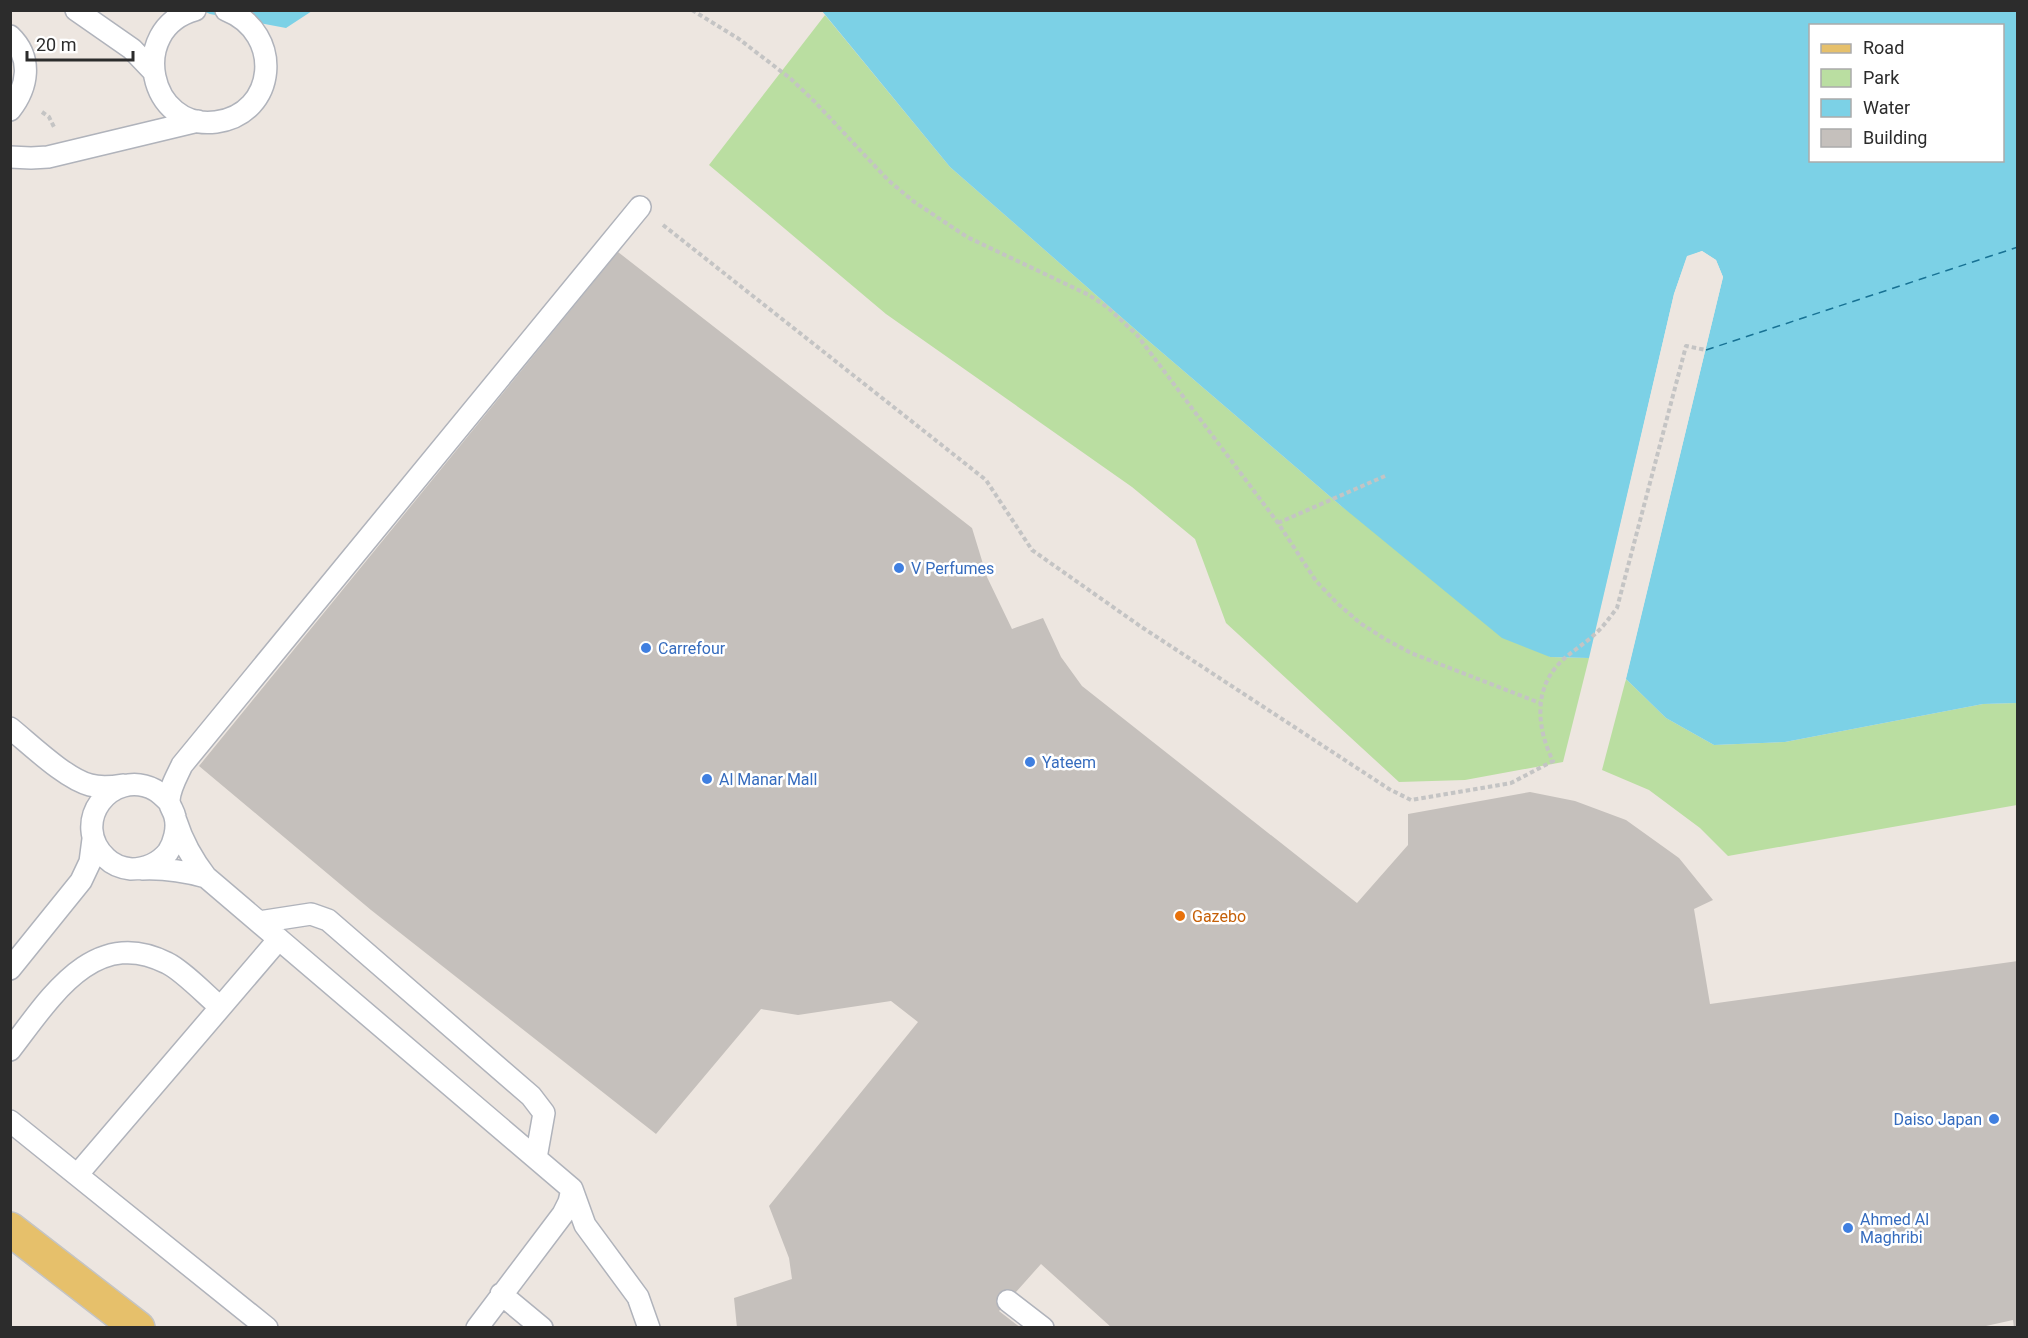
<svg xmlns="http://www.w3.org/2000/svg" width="2028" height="1338" font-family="Roboto,sans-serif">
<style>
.green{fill:#badea1}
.water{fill:#7cd1e6;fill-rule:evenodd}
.pier{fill:#ede6e0}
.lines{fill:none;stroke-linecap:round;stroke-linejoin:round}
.ferry{stroke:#187294;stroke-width:1.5;stroke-dasharray:8 6;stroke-linecap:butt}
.building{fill:#c5c0bc}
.lane-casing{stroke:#b0b3bb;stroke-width:24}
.primary-casing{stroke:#c4c4c4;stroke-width:36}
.path{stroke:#c4c4c4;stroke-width:4;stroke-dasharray:4.5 3;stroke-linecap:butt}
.lane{stroke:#fff;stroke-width:21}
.primary{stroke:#e6c06b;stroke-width:33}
.shop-dot{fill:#3f7fe0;stroke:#fff;stroke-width:2}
.food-dot{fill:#e8710a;stroke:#fff;stroke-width:2}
.labels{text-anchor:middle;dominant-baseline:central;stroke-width:5;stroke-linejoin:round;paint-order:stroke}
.shop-label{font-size:16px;fill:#366cbe;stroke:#fff;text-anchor:start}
.food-label{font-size:16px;fill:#c56008;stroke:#fff;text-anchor:start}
</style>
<rect width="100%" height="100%" fill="#ede6e0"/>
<path class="green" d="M 825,15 L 950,167 L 1144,337 L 1340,505 L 1550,657 L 1589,658 L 1563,762 L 1465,780 L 1399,782 L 1226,623 L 1195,539 L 1132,487 L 886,314 L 709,165 Z
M 1626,679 L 1666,718 L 1714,745 L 1785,742 L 1983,704 L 2017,703 L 2017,805 L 1728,856 L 1700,828 L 1649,790 L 1602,770 Z"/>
<path class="water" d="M 203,11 L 312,11 L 286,28 L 210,14 Z
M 822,11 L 2017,11 L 2017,703 L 1983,704 L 1785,742 L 1714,745 L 1666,718 L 1626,679 L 1723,277 L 1716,260 L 1702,251 L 1687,257 L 1674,294 L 1589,658 L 1550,657 L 1502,638 L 1340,505 L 1144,337 L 950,167 ZM 1810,26 L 2002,26 L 2002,160 L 1810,160 Z"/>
<path class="pier" d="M 1702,251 L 1716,260 L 1723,277 L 1625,682 L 1623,678 L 1719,278 L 1714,262 L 1702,254 L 1689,259 L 1677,294 L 1592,658 L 1589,661 L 1674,294 L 1687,256 Z"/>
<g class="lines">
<path class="ferry" d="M 1706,350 L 2018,247"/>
</g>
<path class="building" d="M 618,252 L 972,528 L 987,577 L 1012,629 L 1043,618 L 1061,657 L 1082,686 L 1357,903 L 1408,845 L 1408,814 L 1530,792 L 1575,801 L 1626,820 L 1679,858 L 1713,900 L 1694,909 L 1710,1004 L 2018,961 L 2018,1328 L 2014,1328 L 2013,1320 L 1977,1328 L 1112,1328 L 1041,1264 L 999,1311 L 1021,1328 L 737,1328 L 734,1298 L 792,1279 L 789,1258 L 769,1206 L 918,1022 L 891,1001 L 798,1015 L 761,1009 L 656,1134 L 371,910 L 199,766 Z"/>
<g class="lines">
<g class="lane-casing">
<path id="lane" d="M 76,10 L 132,49 L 153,71
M 195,10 C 127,29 149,131 216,122 C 277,114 284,33 226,10
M 10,36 C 33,58 28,87 10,110
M 10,157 L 31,158 L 48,157 L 198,121
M 10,728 C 31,745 66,779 90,785 C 101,788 111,787 123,785
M 169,802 C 165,798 160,793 155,790 C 111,767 69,823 106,858 C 113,865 122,868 131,869 C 145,869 159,863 168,852 C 174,843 178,828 175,817 C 174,811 169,806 169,800 C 170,787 177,776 182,765 L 640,207
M 176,821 C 183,843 192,859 206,877 L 572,1189 L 585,1225 L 638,1297 L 649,1328
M 142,869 C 164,868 184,871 206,877
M 259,922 L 311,914 L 328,920 L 531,1096 L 544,1113 L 536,1158
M 10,969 L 81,881 L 90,862 L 93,839
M 10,1050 C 49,1000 93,925 167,963 C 182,970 206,995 220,1007
M 10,1121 L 267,1328
M 77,1175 L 279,939
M 501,1294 L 542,1328
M 1008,1301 L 1043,1328
M 477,1328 L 563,1214 L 569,1202 L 572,1189"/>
</g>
<g class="primary-casing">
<path id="primary" d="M 10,1229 L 138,1328"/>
</g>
<path class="path" d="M 692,10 L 739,39 L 791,79 L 815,102 L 888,180 L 913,201 L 967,237 L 1089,295 L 1107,307 L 1137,335 L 1278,523 L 1316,581 L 1337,603 L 1360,623 L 1385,639 L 1411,653 L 1540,703
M 42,112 L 49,117 L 54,127
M 663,225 L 986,480 L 1032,550 L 1140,626 L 1389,789 L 1411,800 L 1511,783 L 1553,761 C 1538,731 1533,693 1557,666 C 1568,653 1584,645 1596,633 C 1604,626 1610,617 1617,608 L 1686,346 L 1706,350
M 1278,523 L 1385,476"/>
<use href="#lane" class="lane"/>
<use href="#primary" class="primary"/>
</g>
<g class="shop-dot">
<circle cx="899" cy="568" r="6"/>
<circle cx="646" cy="648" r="6"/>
<circle cx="1030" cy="762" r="6"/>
<circle cx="707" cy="779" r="6"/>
<circle cx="1994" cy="1119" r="6"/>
<circle cx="1848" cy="1228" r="6"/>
</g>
<circle class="food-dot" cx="1180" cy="916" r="6"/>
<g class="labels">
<g class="shop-label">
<text x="911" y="568">V Perfumes</text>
<text x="658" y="648">Carrefour</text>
<text x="1042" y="762">Yateem</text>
<text x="719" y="779">Al Manar Mall</text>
<text x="1982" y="1119" text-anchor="end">Daiso Japan</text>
<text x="1860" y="1219">Ahmed Al<tspan x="1860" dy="18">Maghribi</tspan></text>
</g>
<g class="food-label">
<text x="1192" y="916">Gazebo</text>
</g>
</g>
<rect width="2028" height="1338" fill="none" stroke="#2c2c2c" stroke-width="24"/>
<rect x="1809" y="24" width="195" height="138" fill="#ffffff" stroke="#ababab" stroke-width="1.5"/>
<rect x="1821" y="44" width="30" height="9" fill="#e6c06b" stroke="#ababab" stroke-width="1.5"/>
<text x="1863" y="54" font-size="18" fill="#2c2c2c">Road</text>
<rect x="1821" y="69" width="30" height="18" fill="#badea1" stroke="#ababab" stroke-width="1.5"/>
<text x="1863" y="84" font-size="18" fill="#2c2c2c">Park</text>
<rect x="1821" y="99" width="30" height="18" fill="#7cd1e6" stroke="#ababab" stroke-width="1.5"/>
<text x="1863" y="114" font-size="18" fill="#2c2c2c">Water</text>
<rect x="1821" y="129" width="30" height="18" fill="#c5c0bc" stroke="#ababab" stroke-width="1.5"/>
<text x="1863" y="144" font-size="18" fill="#2c2c2c">Building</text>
<path d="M27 51v9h106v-9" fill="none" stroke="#2c2c2c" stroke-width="3"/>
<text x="36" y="51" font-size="18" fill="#2c2c2c" stroke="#ffffff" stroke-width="4.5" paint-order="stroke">20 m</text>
</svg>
